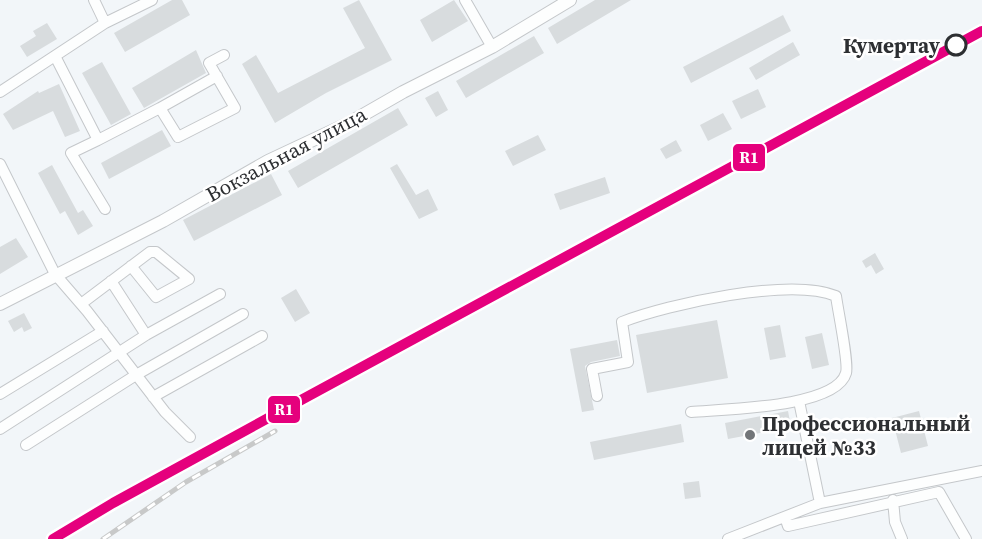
<svg xmlns="http://www.w3.org/2000/svg" width="982" height="539" font-family="'Source Serif 4',serif">
<style>
.building{fill:#d8dcde}
.lines{fill:none;stroke-linecap:round;stroke-linejoin:round}
.minor-casing{stroke:#c4c7ca;stroke-width:12}
.major-casing{stroke:#c4c7ca;stroke-width:14}
.minor{stroke:#fdfefe;stroke-width:10}
.major{stroke:#fdfefe;stroke-width:12}
.rail-casing{stroke:#c8c9c9;stroke-width:5}
.rail{stroke:#fff;stroke-width:3;stroke-dasharray:9;stroke-linecap:butt}
.rail-1-casing{stroke:#fff;stroke-width:15}
.rail-1{stroke:#e5007d;stroke-width:10}
.stop-dot{fill:#fff;stroke:#2d2f32;stroke-width:3}
.poi-dot{fill:#727578;stroke:#fff;stroke-width:2}
.labels{text-anchor:middle;dominant-baseline:central;stroke-width:5;stroke-linejoin:round;paint-order:stroke}
.stop-label{font-size:21px;font-weight:bold;fill:#2d2f32;stroke:#fff;text-anchor:end}
.street-label{font-size:21px;fill:#2d2f32;stroke:#fff}
.poi-label{font-size:21px;font-weight:bold;fill:#2d2f32;stroke:#fff;text-anchor:start}
.line-badge{stroke:#fff;stroke-width:2}
.badge-label{font-size:16px;text-anchor:middle;font-weight:bold;fill:#fff}
</style>
<rect width="100%" height="100%" fill="#f2f6f9"/>
<path class="building" d="M 172,0 L 182,0 L 190,15 L 125,52 L 114,33 Z
M 359,0 L 392,60 L 326,93 L 275,123 L 242,64 L 256,55 L 278,93 L 365,48 L 343,8 Z
M 454,0 L 468,21 L 432,42 L 420,20 Z
M 595,0 L 631,0 L 557,44 L 548,28 Z
M 783,15 L 791,31 L 691,83 L 683,67 Z
M 47,23 L 57,39 L 27,57 L 20,46 L 36,36 L 33,31 Z
M 534,36 L 544,53 L 466,98 L 456,81 Z
M 793,42 L 800,55 L 756,80 L 749,68 Z
M 196,50 L 206,73 L 144,108 L 132,88 Z
M 102,62 L 131,114 L 111,125 L 82,73 Z
M 59,84 L 80,131 L 65,137 L 53,111 L 13,130 L 3,114 L 38,91 L 39,93 Z
M 758,89 L 766,107 L 741,119 L 732,101 Z
M 438,91 L 448,110 L 436,117 L 425,98 Z
M 398,108 L 408,125 L 298,188 L 288,171 Z
M 723,113 L 732,129 L 708,141 L 700,125 Z
M 162,130 L 171,146 L 109,179 L 101,163 Z
M 538,135 L 546,150 L 513,166 L 505,151 Z
M 676,140 L 682,151 L 666,159 L 660,149 Z
M 397,164 L 416,195 L 428,189 L 438,210 L 419,219 L 390,168 Z
M 52,165 L 78,213 L 83,210 L 93,226 L 78,235 L 65,211 L 60,214 L 38,173 Z
M 271,174 L 282,195 L 194,241 L 183,220 Z
M 605,177 L 610,193 L 560,210 L 554,194 Z
M 16,238 L 28,257 L 0,274 L 0,247 Z
M 875,253 L 884,269 L 876,274 L 871,265 L 866,268 L 862,261 Z
M 296,289 L 310,313 L 295,322 L 281,298 Z
M 24,313 L 32,328 L 24,332 L 22,327 L 14,332 L 8,321 Z
M 717,320 L 728,378 L 647,393 L 636,335 Z
M 780,325 L 786,357 L 770,360 L 764,328 Z
M 822,333 L 829,365 L 812,369 L 805,337 Z
M 617,340 L 620,356 L 591,362 L 585,366 L 594,410 L 582,412 L 570,349 Z
M 788,411 L 791,427 L 728,439 L 725,423 Z
M 919,411 L 928,446 L 901,453 L 892,418 Z
M 681,424 L 684,442 L 594,460 L 590,442 Z
M 699,481 L 701,497 L 685,499 L 683,483 Z"/>
<g class="lines">
<g class="minor-casing">
<path id="minor" d="M 94,0 L 105,23
M 465,0 L 492,47
M 55,56 L 98,140 L 71,153 L 105,209
M 217,76 L 160,108 L 178,137 L 235,108 L 209,63 L 224,55
M 0,92 L 105,23 L 152,0
M 98,140 L 160,108
M 0,164 L 55,274 L 87,311 L 165,412 L 190,437
M 111,281 L 146,335 L 220,294
M 81,304 L 150,252 L 156,252 L 189,279 L 156,297 L 131,266
M 0,394 L 103,331
M 597,396 L 592,369 L 628,362 L 622,322 C 669,304 790,277 836,296 C 838,311 849,363 846,373 C 836,408 724,409 691,412
M 153,397 L 262,336
M 799,401 L 820,503
M 0,429 L 146,335
M 26,445 L 136,375 L 243,314
M 893,500 L 895,522 L 902,539
M 785,517 L 788,526 L 939,492 L 966,539
M 728,539 L 820,503 L 982,471"/>
</g>
<g class="major-casing">
<path id="major" d="M 0,304 L 163,221 L 268,161 L 349,123 L 403,92 L 492,47 L 570,0"/>
</g>
<use href="#minor" class="minor"/>
<use href="#major" class="major"/>
<g class="rail-casing">
<path id="rail" d="M 574,252 L 982,31
M 103,539 L 186,482 L 275,431"/>
</g>
<use href="#rail" class="rail"/>
<g class="rail-1-casing">
<path id="rail-1" d="M 53,539 L 113,503 L 303,399 L 982,31"/>
</g>
<use href="#rail-1" class="rail-1"/>
</g>
<circle class="stop-dot" cx="956" cy="45" r="10"/>
<circle class="poi-dot" cx="750" cy="435" r="6"/>
<g class="labels">
<g class="stop-label">
<text x="940" y="45">Кумертау</text>
</g>
<g class="street-label">
<text transform="translate(286 154) rotate(-28)">Вокзальная улица</text>
</g>
<g class="poi-label">
<text x="762" y="423">Профессиональный<tspan x="762" dy="24">лицей №33</tspan></text>
</g>
</g>
<g class="line-badge">
<rect x="732" y="143" width="34" height="29" rx="6" fill="#e5007d"/>
<rect x="267" y="395" width="34" height="29" rx="6" fill="#e5007d"/>
</g>
<g class="badge-label">
<text x="749" y="163">R1</text>
<text x="284" y="415">R1</text>
</g>
</svg>
